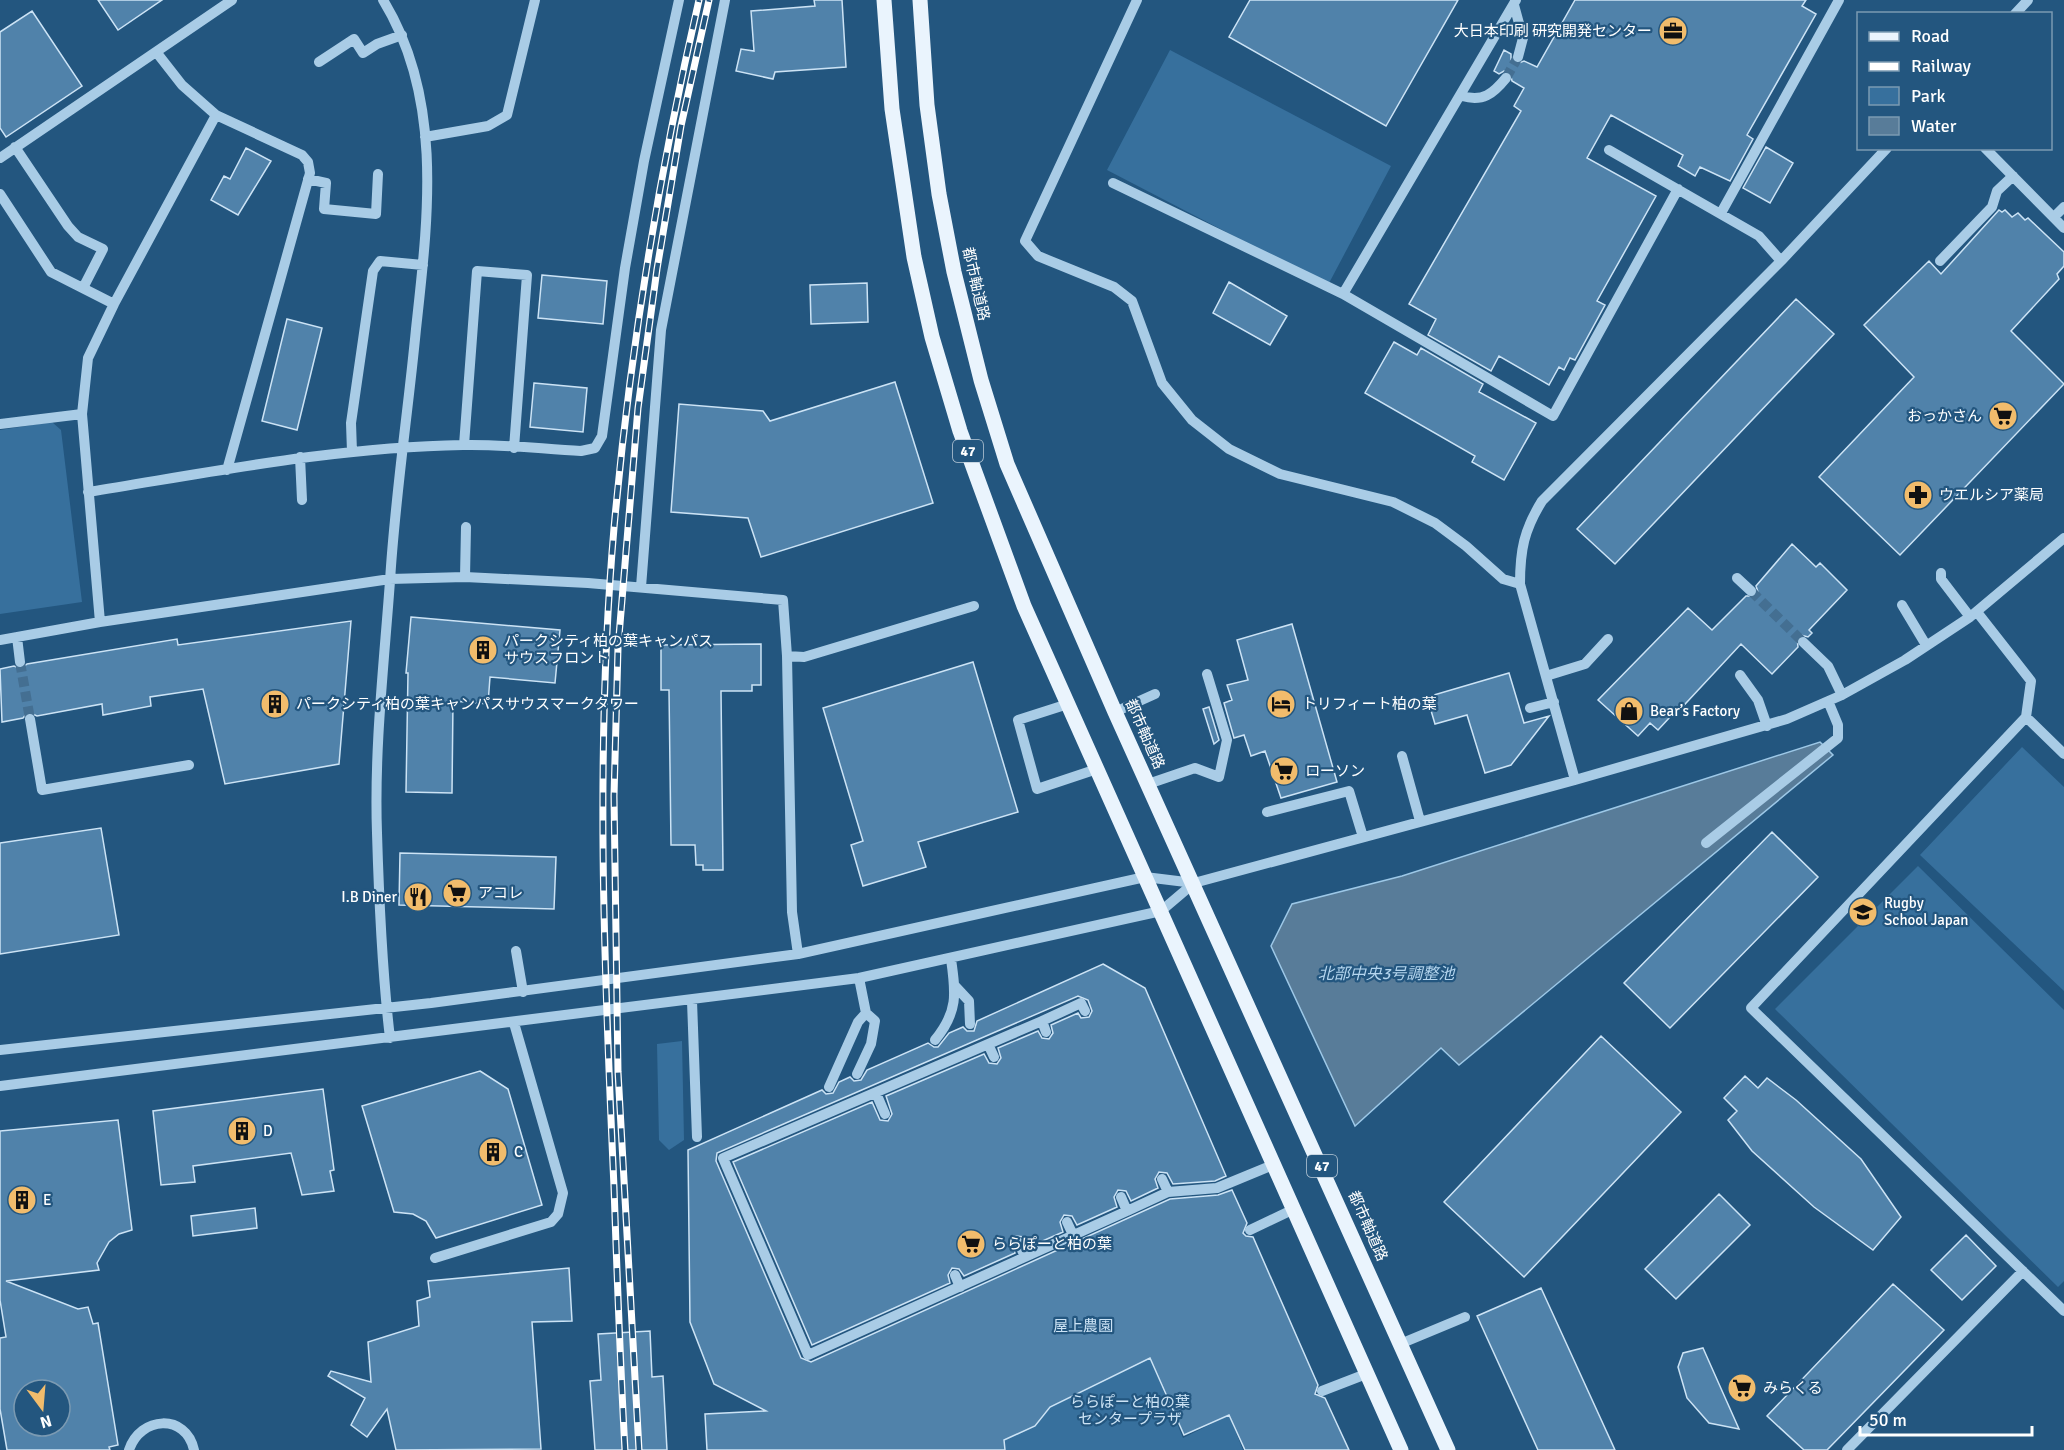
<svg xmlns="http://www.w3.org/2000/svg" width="2064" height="1450" font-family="Signika,'Noto Sans JP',sans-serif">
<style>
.green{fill:#37709d}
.water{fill:#587c99;stroke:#9dc8e7;stroke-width:1.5}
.building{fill:#5082aa;stroke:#cce3f5;stroke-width:1.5;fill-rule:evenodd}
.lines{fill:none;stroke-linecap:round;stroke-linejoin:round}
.minor-tunnel{stroke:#446f92;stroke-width:10;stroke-dasharray:10 5;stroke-linecap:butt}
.minor{stroke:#a9cce6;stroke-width:10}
.major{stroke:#eaf4fd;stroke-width:15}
.rail-casing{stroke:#fff;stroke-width:7}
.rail{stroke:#23567f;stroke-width:4.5;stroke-dasharray:14;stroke-linecap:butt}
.labels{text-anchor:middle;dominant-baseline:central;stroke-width:4.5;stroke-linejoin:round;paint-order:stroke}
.shield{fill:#23567f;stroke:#bdccd9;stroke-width:1.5}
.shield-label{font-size:14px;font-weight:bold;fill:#fff}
.poi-label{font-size:15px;fill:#fff;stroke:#23567f;text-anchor:start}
.street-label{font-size:15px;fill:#fff;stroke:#23567f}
.park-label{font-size:15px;fill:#cce3f5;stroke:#23567f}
.water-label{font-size:16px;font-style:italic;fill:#b4d5ee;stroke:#23567f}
</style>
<rect width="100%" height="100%" fill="#23567f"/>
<path class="green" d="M 1170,50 L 1391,166 L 1328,285 L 1107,170 Z
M 52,422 L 61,430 L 82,602 L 0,614 L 0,430 Z
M 2022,747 L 2064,787 L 2064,991 L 1920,855 Z
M 1918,866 L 2064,1010 L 2064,1281 L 2058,1287 L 1775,1009 Z
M 682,1041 L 684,1140 L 669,1150 L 659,1140 L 657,1044 Z
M 1150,1358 L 1183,1438 L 1229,1415 L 1243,1450 L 1005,1450 L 1004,1440 L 1035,1426 L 1050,1407 Z"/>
<path class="water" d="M 1820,742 L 1833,755 L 1459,1065 L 1441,1048 L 1355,1126 L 1271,946 L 1292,904 L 1402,876 Z"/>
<path class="building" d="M 98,0 L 162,0 L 118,30 Z
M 814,0 L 842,0 L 846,67 L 775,72 L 773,79 L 736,71 L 741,49 L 754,51 L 751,11 L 815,6 Z
M 1250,0 L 1458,0 L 1386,126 L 1229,37 Z
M 1575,0 L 1806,0 L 1802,6 L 1816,14 L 1747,135 L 1753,139 L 1730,181 L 1700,167 L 1695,176 L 1678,166 L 1683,155 L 1611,115 L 1587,158 L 1656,196 L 1597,301 L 1605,305 L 1575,360 L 1570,358 L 1564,370 L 1559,367 L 1549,385 L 1499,356 L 1491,371 L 1428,335 L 1436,319 L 1409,304 L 1521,111 L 1514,106 L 1524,88 L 1512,81 L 1510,72 L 1504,71 L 1499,74 L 1494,71 L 1504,50 L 1511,54 L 1511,60 L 1516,64 L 1524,61 L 1537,67 Z
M 32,11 L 82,86 L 6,137 L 0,128 L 0,32 Z
M 1766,147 L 1793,163 L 1770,203 L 1743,188 Z
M 246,148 L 271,161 L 238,215 L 211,200 L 224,176 L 230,179 Z
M 1999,210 L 2002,212 L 2005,210 L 2012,217 L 2018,213 L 2025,220 L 2028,218 L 2064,252 L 2064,266 L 2057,274 L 2059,279 L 2011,331 L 2064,384 L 1900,555 L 1819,477 L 1914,377 L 1864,325 L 1929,261 L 1941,274 Z
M 542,275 L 607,281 L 603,324 L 538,318 Z
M 1229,282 L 1287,316 L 1270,345 L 1213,313 Z
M 867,283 L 868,322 L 811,324 L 810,285 Z
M 1796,299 L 1834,334 L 1615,564 L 1577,529 Z
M 287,319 L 322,328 L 297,430 L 262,421 Z
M 1394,342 L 1417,355 L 1421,348 L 1483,384 L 1479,392 L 1536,423 L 1504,480 L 1472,462 L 1475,456 L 1365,393 Z
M 895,382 L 933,503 L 761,557 L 748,518 L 671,512 L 679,404 L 763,411 L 770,421 Z
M 534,383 L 587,388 L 583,432 L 530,427 Z
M 1792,544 L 1816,567 L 1820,563 L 1847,590 L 1809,630 L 1812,633 L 1808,637 L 1801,635 L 1797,637 L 1798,647 L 1772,674 L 1741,644 L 1673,717 L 1671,716 L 1658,730 L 1650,723 L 1638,736 L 1598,700 L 1688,608 L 1712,630 L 1746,596 L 1756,596 L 1758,592 L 1756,586 Z
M 411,617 L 560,630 L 555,683 L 490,677 L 488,704 L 453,701 L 452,793 L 406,792 L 408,673 L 406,673 Z
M 351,621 L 339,764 L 225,784 L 203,689 L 150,697 L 151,706 L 103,715 L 102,704 L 37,716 L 28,712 L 23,718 L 2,722 L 0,669 L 14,666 L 21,669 L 27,664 L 177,639 L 178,645 Z
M 1292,624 L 1337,782 L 1281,798 L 1265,751 L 1251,756 L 1244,735 L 1234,738 L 1224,703 L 1232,700 L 1227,685 L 1248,680 L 1237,640 Z
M 761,644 L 761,685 L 752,685 L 752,691 L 721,691 L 723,870 L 703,870 L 703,865 L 696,865 L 695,845 L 671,845 L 669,690 L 661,690 L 661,645 Z
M 973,662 L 1018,812 L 918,842 L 926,867 L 863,886 L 851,845 L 863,841 L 823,708 Z
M 1509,673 L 1524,723 L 1549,716 L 1511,765 L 1485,773 L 1467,715 L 1435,724 L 1427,697 Z
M 1209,707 L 1219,740 L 1214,744 L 1203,709 Z
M 101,828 L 119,935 L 0,954 L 0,843 Z
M 1772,832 L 1818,877 L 1670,1028 L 1624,983 Z
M 400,853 L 556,857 L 554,909 L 399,905 Z
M 1103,964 L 1145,988 L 1226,1176 L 1215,1181 L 1173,1184 L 1167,1173 L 1159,1172 L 1155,1179 L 1158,1188 L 1131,1201 L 1126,1191 L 1118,1190 L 1114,1197 L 1117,1207 L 1077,1225 L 1072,1216 L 1064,1215 L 1060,1222 L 1063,1232 L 1029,1247 L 1024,1237 L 1016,1236 L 1012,1243 L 1015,1253 L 964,1276 L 959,1269 L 952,1268 L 948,1275 L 950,1283 L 812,1345 L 733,1162 L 872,1102 L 880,1120 L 888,1121 L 892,1114 L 886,1096 L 984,1054 L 989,1063 L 997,1064 L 1001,1058 L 998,1048 L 1038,1031 L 1042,1038 L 1049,1039 L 1053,1033 L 1051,1025 L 1078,1013 L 1081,1018 L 1089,1017 L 1092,1011 L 1088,1000 L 1078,996 L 717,1153 L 716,1161 L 801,1358 L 811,1362 L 1170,1199 L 1218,1195 L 1232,1190 L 1247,1223 L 1243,1233 L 1246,1236 L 1253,1237 L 1318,1385 L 1315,1394 L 1325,1398 L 1349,1450 L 1245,1450 L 1229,1415 L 1184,1435 L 1150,1358 L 1050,1407 L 1035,1426 L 1004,1440 L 1005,1450 L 707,1450 L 705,1414 L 766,1411 L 714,1384 L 690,1322 L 688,1150 L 822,1090 L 826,1094 L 833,1093 L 839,1082 L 850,1077 L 854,1081 L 861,1080 L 867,1070 L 928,1043 L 934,1047 L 938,1047 L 949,1033 L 963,1027 L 967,1031 L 974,1031 L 977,1021 Z
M 1601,1036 L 1681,1112 L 1524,1277 L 1444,1202 Z
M 480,1071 L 508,1089 L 542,1205 L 436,1238 L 426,1221 L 413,1214 L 394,1212 L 362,1106 Z
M 1745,1076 L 1758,1088 L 1767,1078 L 1796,1100 L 1861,1159 L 1901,1217 L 1873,1250 L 1814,1207 L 1752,1151 L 1728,1120 L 1737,1111 L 1724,1098 Z
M 323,1089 L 334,1170 L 330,1171 L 334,1191 L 302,1195 L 291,1153 L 193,1166 L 195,1182 L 161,1185 L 153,1111 Z
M 118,1120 L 132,1230 L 119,1234 L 109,1242 L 97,1263 L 99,1270 L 6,1281 L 78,1309 L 88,1307 L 93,1324 L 98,1323 L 118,1445 L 109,1447 L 110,1450 L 7,1450 L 0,1409 L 0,1338 L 6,1337 L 0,1300 L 0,1131 ZM 24,1390 L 60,1390 L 60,1426 L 24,1426 Z
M 1719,1194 L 1750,1225 L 1676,1299 L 1645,1269 Z
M 255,1208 L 257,1228 L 193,1236 L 191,1216 Z
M 1966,1235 L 1996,1266 L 1962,1300 L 1931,1270 Z
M 569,1268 L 572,1321 L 532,1322 L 541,1449 L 396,1450 L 387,1409 L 367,1437 L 351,1425 L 365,1398 L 328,1376 L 331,1371 L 371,1382 L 368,1342 L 419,1326 L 417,1301 L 430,1297 L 428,1281 Z
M 1893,1284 L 1944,1330 L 1827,1450 L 1804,1450 L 1767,1416 Z
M 1541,1288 L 1615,1450 L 1538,1450 L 1477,1316 Z
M 650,1331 L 652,1377 L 663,1376 L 667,1450 L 595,1450 L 590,1381 L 601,1380 L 598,1334 Z
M 1703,1348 L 1739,1429 L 1709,1423 L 1687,1398 L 1678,1367 L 1683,1353 Z"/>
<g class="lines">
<path class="minor-tunnel" d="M 1506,78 L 1518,57
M 1751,591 L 1803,642
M 20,662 L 30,719"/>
<path class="minor" d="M 383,0 C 444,99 428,219 416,329 C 408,413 395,497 390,581 C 384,664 374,750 377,833 C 379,901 382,971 390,1038
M 1137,0 L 1025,241 L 1038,256 L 1114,287 L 1132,301 L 1162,383 L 1192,420 L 1229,449 L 1280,474 L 1393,502 L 1435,523 L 1466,546 L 1503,579 L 1520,584 L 1575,780
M 1514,5 L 1523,38 L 1518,57
M 2015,14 L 2028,0
M 157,53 L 182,85 L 216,115 L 302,155 L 308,162 L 310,173 L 227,470
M 319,62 L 354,39 L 363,53 L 377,44 L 402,35
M 1462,96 C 1483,102 1493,94 1506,78
M 425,137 L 488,126 L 507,115 L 535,0
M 15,147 L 68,226 L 78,237 L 103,249 L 83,288
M 1985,148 L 2064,228
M 1609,150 L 1759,236 L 1781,261
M 0,158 L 232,0
M 308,179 L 326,183 L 324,209 L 376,214 L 378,174
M 1113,183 L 1343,294 L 1553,416 L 1678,189
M 0,194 L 51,272 L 114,304
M 1721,213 L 1839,0
M 2054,217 L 2064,207
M 1940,261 L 1992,207 L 1997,191 L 2013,176
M 1343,294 L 1516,0
M 82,414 L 88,358 L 114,304 L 216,115
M 0,424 L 82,414 L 100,622
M 464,445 L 477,271 L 527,275 L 514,448
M 352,452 L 351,423 L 373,271 L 380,261 L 423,265
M 300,457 L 302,500
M 88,492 C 213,472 336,447 463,445 C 502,444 542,449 581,451 L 595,448 L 602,436 L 625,268 L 644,161 L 679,0
M 1941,573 L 1941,579 L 1970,617
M 465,577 L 466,527
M 1737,578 L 1751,591
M 1520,584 C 1520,550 1524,530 1542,501 L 1781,261 L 1887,148
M 641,587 L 661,330 L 725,0
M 1902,605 L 1926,645
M 1977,612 L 2031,681 L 2026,717 L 2064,754
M 17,637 L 20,662
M 0,640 L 100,622 L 390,579 L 465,577 L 588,583 L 783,600 L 787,656 L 792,912 L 798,954
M 1803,642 L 1828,666 L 1842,695
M 787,656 L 804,657 L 974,606
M 1740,675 L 1758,700 L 1767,726
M 1546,676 L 1585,664 L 1608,639
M 1068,704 L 1018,720 L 1037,789 L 1097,769
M 1530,708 L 1554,702
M 1115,712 L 1155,694
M 2026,717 L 1751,1008 L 2064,1311
M 30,719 L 42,790 L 189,765
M 1402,756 L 1420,821
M 1148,784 L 1195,768 L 1219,777 L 1227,740 L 1207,674
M 1267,812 L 1349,791 L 1363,837
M 1706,843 L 1838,738 L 1838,725 L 1828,701
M 516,951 L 523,992
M 955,986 L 969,1001 L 970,1024
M 692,1001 L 697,1137
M 1042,1021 L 1081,1003 L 1085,1011
M 1046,1032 L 1042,1021 L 723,1158 L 808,1355 L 1127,1211 L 1121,1197
M 935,1040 C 958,1012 956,994 951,959
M 988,1044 L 994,1057
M 0,1050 L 431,1003 L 798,954 L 1145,877 L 1194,883 L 1575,780 L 1787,719 L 1842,695 L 1905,660 L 1970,617 L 2064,538
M 857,1074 L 871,1044 L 875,1021 L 866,1013 L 859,978
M 0,1086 L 859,978 L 1161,911 L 1194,883
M 829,1087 L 858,1022 L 866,1013
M 876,1093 L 885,1114
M 1162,1179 L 1168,1192
M 1127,1211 L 1168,1192 L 1217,1188 L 1273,1165
M 1067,1222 L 1073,1235
M 1250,1230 L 1292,1210
M 1019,1243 L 1025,1257
M 435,1258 L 551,1222 L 558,1214 L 563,1193 L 514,1023
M 955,1275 L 960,1287
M 1400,1344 L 1465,1317
M 1322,1391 L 1366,1374
M 129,1450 C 140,1416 186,1413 194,1450
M 1847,1450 L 2023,1271"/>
<path class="major" d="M 884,0 L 892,109 L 914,257 L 932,337 L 960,431 L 1024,606 L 1401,1450
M 920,0 L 927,105 L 939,194 L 954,272 L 981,380 L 1007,464 L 1115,712 L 1448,1450"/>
<g class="rail-casing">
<path id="rail" d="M 625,1450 C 620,1362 617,1274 614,1187 C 604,967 595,747 614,528 C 630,350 659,173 699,0
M 639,1450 L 618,1072 L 614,796 L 618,648 L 638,408 L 657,269 L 681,126 L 709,0"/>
</g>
<use href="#rail" class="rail"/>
</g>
<defs>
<g id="office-disc" transform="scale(1.5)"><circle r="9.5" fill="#f1bc6c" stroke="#23567f"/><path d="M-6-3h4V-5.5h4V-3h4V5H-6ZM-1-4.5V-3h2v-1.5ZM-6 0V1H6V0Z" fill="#111"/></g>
<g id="supermarket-disc" transform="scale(1.5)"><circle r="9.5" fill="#f1bc6c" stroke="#23567f"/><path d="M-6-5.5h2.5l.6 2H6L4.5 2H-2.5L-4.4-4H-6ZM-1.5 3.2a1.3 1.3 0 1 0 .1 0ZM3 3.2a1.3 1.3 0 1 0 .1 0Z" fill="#111"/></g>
<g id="pharmacy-disc" transform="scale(1.5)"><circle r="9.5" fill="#f1bc6c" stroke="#23567f"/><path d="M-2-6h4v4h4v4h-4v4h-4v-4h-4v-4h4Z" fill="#111"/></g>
<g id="building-disc" transform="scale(1.5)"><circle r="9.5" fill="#f1bc6c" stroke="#23567f"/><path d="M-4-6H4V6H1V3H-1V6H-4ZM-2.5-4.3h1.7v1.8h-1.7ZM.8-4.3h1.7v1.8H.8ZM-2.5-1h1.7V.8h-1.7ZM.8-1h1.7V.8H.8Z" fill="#111"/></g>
<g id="hotel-disc" transform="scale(1.5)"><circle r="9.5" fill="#f1bc6c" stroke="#23567f"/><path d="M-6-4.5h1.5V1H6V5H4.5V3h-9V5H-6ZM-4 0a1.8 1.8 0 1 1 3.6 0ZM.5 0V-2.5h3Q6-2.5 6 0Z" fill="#111"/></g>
<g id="shop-disc" transform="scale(1.5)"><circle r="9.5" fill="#f1bc6c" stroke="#23567f"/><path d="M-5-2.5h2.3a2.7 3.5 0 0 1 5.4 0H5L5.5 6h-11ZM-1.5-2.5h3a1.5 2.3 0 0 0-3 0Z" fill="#111"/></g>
<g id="restaurant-disc" transform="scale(1.5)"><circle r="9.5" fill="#f1bc6c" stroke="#23567f"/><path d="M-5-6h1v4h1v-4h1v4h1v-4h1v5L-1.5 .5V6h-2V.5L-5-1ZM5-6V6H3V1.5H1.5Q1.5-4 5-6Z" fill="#111"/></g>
<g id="school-disc" transform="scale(1.5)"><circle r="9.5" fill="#f1bc6c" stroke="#23567f"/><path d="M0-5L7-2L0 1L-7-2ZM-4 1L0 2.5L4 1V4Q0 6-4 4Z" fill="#111"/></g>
</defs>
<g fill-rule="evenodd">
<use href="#office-disc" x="1673" y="31"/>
<use href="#supermarket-disc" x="2003" y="416"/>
<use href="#pharmacy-disc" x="1918" y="495"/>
<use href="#building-disc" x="483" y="650"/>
<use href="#building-disc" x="275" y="704"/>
<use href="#hotel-disc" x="1281" y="704"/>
<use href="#shop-disc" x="1629" y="711"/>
<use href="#supermarket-disc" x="1284" y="771"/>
<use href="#supermarket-disc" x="457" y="893"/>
<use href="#restaurant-disc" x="418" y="897"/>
<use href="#school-disc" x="1863" y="912"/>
<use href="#building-disc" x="242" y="1131"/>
<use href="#building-disc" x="493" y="1152"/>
<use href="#building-disc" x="22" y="1200"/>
<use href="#supermarket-disc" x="971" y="1244"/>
<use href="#supermarket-disc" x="1742" y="1388"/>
</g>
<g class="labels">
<g class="shield">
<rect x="953" y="440" width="30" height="22" rx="4.5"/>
<rect x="1307" y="1155" width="30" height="22" rx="4.5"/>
</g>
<g class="shield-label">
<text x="968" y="451">47</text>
<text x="1322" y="1166">47</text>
</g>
<g class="poi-label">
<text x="1652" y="31" text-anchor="end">大日本印刷 研究開発センター</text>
<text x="1982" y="416" text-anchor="end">おっかさん</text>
<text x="1939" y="495">ウエルシア薬局</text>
<text x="504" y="641">パークシティ柏の葉キャンパス<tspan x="504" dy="17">サウスフロント</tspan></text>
<text x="296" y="704">パークシティ柏の葉キャンパスサウスマークタワー</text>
<text x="1302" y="704">トリフィート柏の葉</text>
<text x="1650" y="711">Bear’s Factory</text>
<text x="1305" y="771">ローソン</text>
<text x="478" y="893">アコレ</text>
<text x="397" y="897" text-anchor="end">I.B Diner</text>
<text x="1884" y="903">Rugby<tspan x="1884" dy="17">School Japan</tspan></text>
<text x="263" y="1131">D</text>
<text x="514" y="1152">C</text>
<text x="43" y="1200">E</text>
<text x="992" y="1244">ららぽーと柏の葉</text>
<text x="1763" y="1388">みらくる</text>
</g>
<g class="street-label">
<text transform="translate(976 284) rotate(77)">都市軸道路</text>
<text transform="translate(1145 734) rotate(66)">都市軸道路</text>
<text transform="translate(1368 1226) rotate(66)">都市軸道路</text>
</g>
<g class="park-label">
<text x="1083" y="1326">屋上農園</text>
<text x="1130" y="1402">ららぽーと柏の葉<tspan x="1130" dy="17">センタープラザ</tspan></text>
</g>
<g class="water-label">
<text x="1386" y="974">北部中央3号調整池</text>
</g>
</g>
<rect x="1857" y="12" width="195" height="138" fill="#23567f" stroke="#7b9ab2" stroke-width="1.5"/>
<rect x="1869" y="32" width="30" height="9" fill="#eaf4fd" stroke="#7b9ab2" stroke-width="1.5"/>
<text x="1911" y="42" font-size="18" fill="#ffffff">Road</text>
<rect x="1869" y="62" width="30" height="9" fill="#ffffff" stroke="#7b9ab2" stroke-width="1.5"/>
<text x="1911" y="72" font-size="18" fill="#ffffff">Railway</text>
<rect x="1869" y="87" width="30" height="18" fill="#37709d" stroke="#7b9ab2" stroke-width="1.5"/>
<text x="1911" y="102" font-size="18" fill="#ffffff">Park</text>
<rect x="1869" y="117" width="30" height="18" fill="#587c99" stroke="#7b9ab2" stroke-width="1.5"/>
<text x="1911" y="132" font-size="18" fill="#ffffff">Water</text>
<g transform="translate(42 1408) rotate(164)"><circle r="28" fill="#23567f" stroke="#7b9ab2" stroke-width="1.5"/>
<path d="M0-4.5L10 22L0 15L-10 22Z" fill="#f1bc6c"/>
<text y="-9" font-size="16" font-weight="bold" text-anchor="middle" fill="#ffffff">N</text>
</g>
<path d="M1860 1426v9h172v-9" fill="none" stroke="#ffffff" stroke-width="3"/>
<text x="1869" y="1426" font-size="18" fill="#ffffff" stroke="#23567f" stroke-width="4.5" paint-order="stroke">50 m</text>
</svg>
